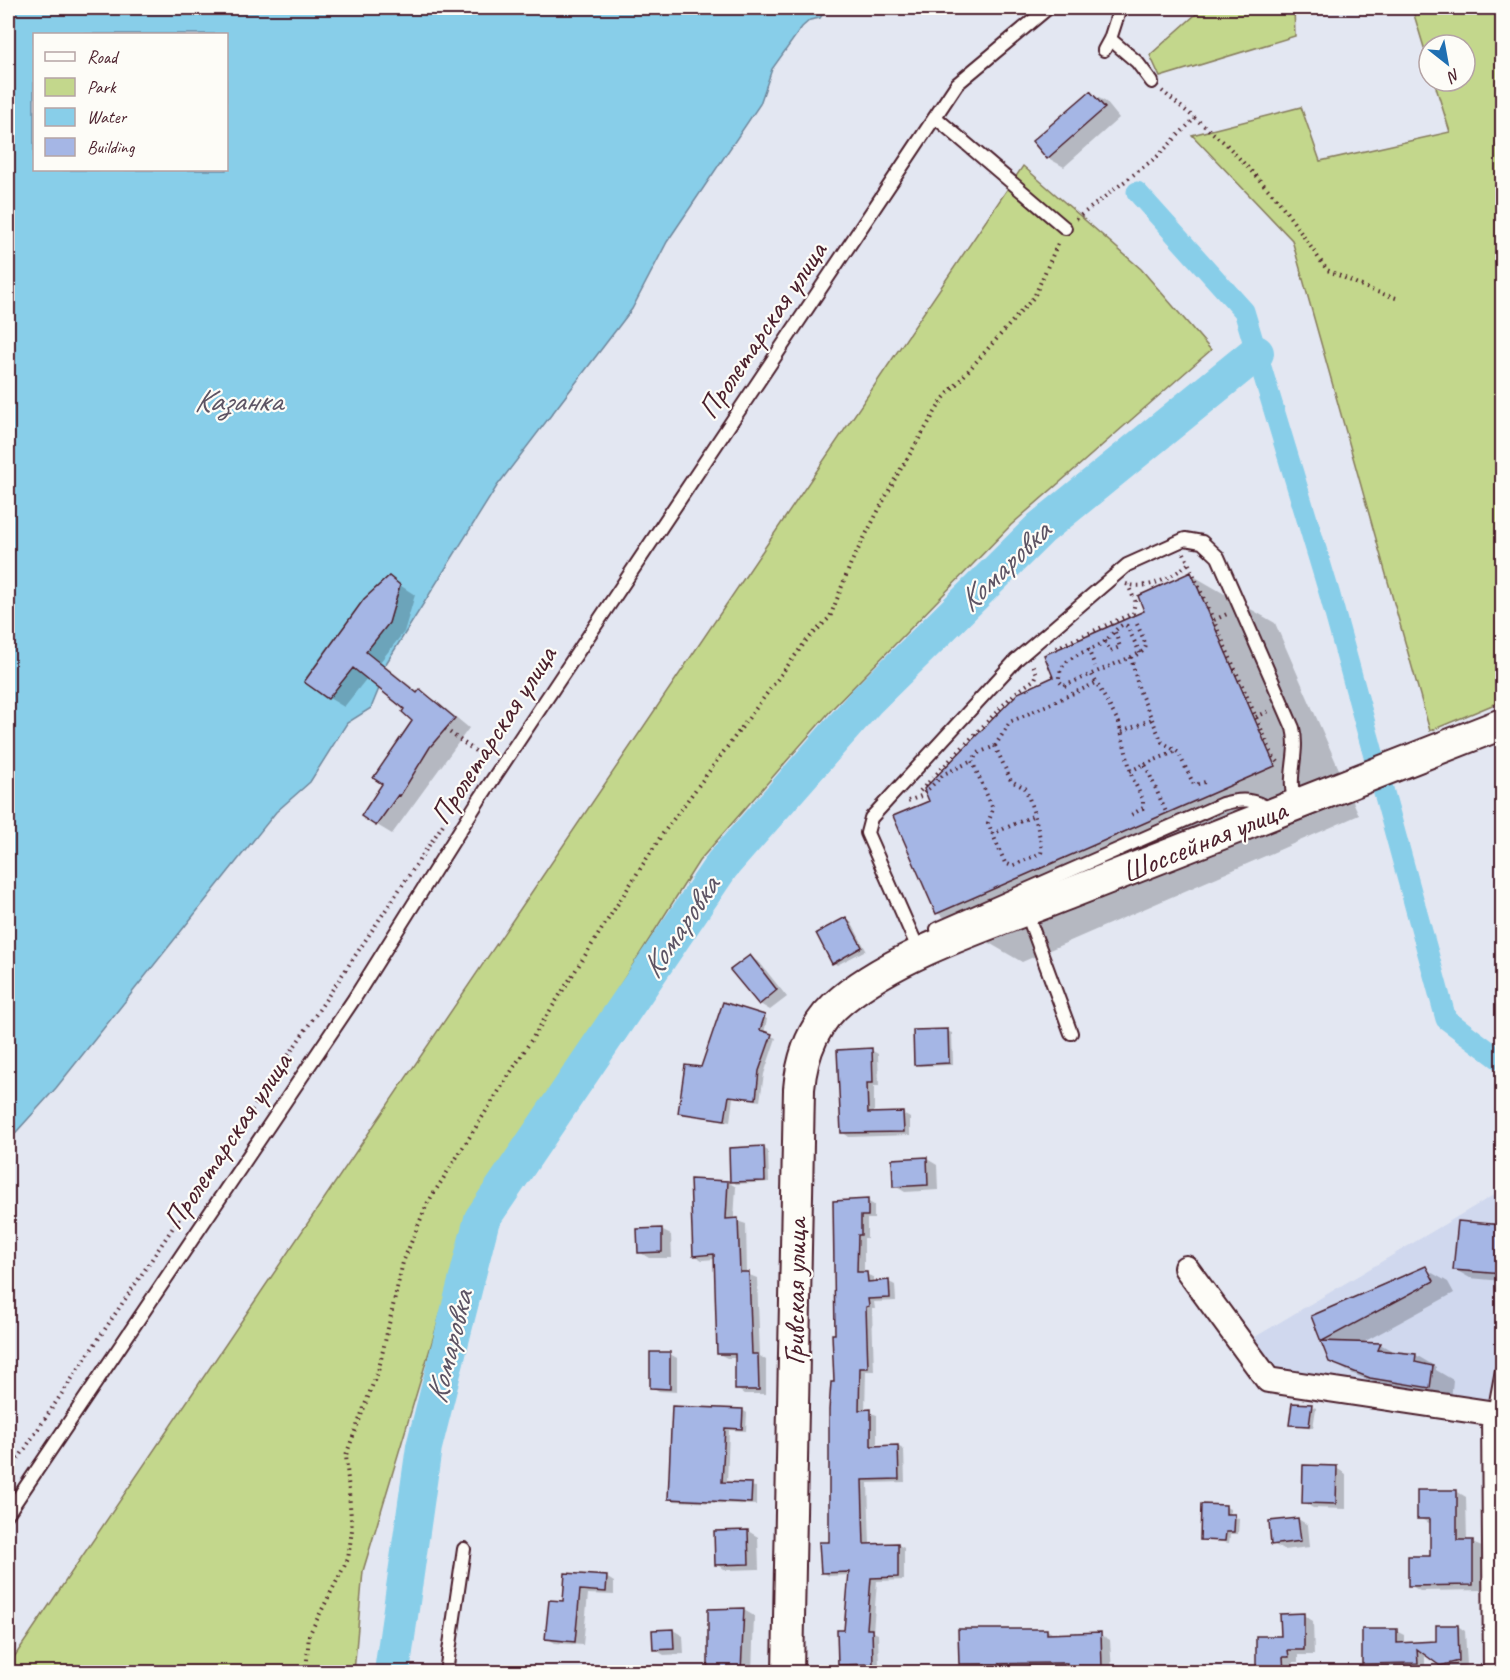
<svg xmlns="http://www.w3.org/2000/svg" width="1510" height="1680" font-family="Caveat,sans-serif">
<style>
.built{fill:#d0d8ee}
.green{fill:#c3d78c;stroke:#867b5c;stroke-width:1.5}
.water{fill:#88cee9;stroke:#6f889d;stroke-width:1.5;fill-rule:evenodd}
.shadow{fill:#0003}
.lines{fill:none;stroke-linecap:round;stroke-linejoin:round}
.canal{stroke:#88cee9;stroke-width:21}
.river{stroke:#88cee9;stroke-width:36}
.building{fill:#a5b6e5;stroke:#4a1f2b;stroke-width:1.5}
.service-casing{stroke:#4a1f2b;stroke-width:16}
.minor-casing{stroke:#4a1f2b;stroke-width:28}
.tertiary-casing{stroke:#4a1f2b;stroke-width:34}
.path{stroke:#4a1f2b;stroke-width:4;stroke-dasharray:1.5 4.5;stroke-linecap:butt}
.service{stroke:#fdfcf7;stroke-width:12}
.minor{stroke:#fdfcf7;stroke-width:24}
.tertiary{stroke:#fdfcf7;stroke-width:30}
.labels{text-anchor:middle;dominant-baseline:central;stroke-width:4.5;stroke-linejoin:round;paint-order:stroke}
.street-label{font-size:30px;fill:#4a1f2b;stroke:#fdfcf7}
.water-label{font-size:32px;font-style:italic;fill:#5d5464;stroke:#fdfcf7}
</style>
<rect width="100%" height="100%" fill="#e3e7f2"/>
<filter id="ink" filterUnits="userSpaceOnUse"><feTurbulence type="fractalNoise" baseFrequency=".0167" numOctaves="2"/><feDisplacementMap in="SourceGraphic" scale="12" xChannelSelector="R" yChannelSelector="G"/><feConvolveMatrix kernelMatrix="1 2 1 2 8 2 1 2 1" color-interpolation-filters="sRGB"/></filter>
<g filter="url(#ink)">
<path class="built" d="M 1502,1190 L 1502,1427 L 1302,1397 L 1272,1377 L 1250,1340 Z"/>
<path class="green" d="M 1203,8 L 1294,8 L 1295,36 L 1160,77 L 1150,55 Z
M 1412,8 L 1502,8 L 1502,701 L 1430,731 L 1292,240 L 1192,135 L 1301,107 L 1320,161 L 1450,132 L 1434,81 L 1465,81 L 1465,45 L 1429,45 L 1429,64 Z
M 1023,166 L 1141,269 L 1211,350 L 1011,525 L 833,708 L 699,861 L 467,1226 L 363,1571 L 354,1672 L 8,1672 L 8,1666 Z"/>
<path class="water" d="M 8,8 L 827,8 L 820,18 L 810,20 L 802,27 L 772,69 L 760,104 L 667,242 L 632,309 L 497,486 L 382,670 L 382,681 L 371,708 L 347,723 L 310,782 L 276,812 L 56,1088 L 8,1141 ZM 34,34 L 226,34 L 226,170 L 34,170 ZM 389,576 L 400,585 L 389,623 L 327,699 L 304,681 L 364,599 Z"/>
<path class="shadow" d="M 1090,93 L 1106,102 L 1119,118 L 1064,167 L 1048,158 Z
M 1190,574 L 1275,623 L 1359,815 L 1022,962 L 937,913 L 931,801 L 1055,678 L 1146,612 Z
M 389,578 L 415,595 L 404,632 L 380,662 L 419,693 L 435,700 L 469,728 L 392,834 L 377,825 L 384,784 L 414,721 L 406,709 L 367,678 L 344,707 L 329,698 Z
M 846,919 L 851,922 L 866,950 L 837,965 L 833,962 Z
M 750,957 L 760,963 L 787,997 L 770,1010 L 760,1004 Z
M 762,1016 L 767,1019 L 764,1033 L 776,1038 L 764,1074 L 760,1101 L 733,1097 L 730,1122 L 679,1113 L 702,1069 Z
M 947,1031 L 952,1033 L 953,1065 L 920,1066 L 916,1064 Z
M 871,1050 L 878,1054 L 879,1086 L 874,1086 L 874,1114 L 903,1114 L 910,1118 L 910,1135 L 849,1137 L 842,1132 Z
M 763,1148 L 768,1151 L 769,1182 L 736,1184 L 732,1181 Z
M 927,1159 L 937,1165 L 938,1190 L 905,1192 L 895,1186 Z
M 728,1182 L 736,1187 L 734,1220 L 746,1224 L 747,1274 L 757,1278 L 760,1356 L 766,1360 L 766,1394 L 744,1394 L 737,1389 L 736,1358 L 727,1358 L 719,1354 L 715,1259 L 702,1260 L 694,1255 Z
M 867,1201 L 874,1205 L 874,1219 L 867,1219 L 867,1238 L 864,1238 L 864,1274 L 874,1277 L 874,1283 L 889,1282 L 895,1285 L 896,1301 L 874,1302 L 875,1309 L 872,1309 L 874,1371 L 866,1371 L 865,1411 L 877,1415 L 877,1447 L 898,1446 L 904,1450 L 905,1482 L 868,1483 L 870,1545 L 897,1544 L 904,1548 L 904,1580 L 877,1581 L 873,1632 L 878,1634 L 879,1667 L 846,1668 L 840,1664 L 850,1575 L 829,1576 L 822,1572 L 831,1543 L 836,1336 L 835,1202 Z
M 1502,1226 L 1502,1281 L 1470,1278 L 1454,1269 Z
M 661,1230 L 671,1235 L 672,1258 L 649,1258 L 639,1252 Z
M 1427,1270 L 1448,1282 L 1454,1293 L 1360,1344 L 1380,1344 L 1396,1353 L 1416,1355 L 1436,1367 L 1436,1370 L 1453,1380 L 1451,1400 L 1392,1390 L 1351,1373 L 1330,1361 L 1313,1317 Z
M 670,1354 L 677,1358 L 677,1392 L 659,1391 L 652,1387 Z
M 1311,1406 L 1316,1408 L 1313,1428 L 1290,1424 Z
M 674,1407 L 742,1410 L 747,1413 L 746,1431 L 729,1430 L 727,1483 L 756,1487 L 756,1505 L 674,1501 L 669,1498 Z
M 1336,1468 L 1346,1474 L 1346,1509 L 1313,1508 L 1303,1502 Z
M 1456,1491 L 1466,1497 L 1467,1541 L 1482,1547 L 1483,1590 L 1420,1591 L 1410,1585 L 1431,1558 L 1431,1524 L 1419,1518 Z
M 1226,1507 L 1230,1509 L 1230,1516 L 1239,1519 L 1238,1534 L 1230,1534 L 1229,1543 L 1202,1539 Z
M 1298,1519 L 1308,1525 L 1310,1547 L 1283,1550 L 1273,1544 Z
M 748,1531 L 758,1537 L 759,1569 L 726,1570 L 716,1564 Z
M 567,1574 L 606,1577 L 614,1582 L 614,1595 L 588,1594 L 583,1645 L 555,1643 L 547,1638 L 564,1603 Z
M 744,1610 L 754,1616 L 752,1672 L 704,1672 L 704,1667 L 710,1667 Z
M 1303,1615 L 1313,1621 L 1314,1655 L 1298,1655 L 1298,1662 L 1293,1662 L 1293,1672 L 1257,1671 Z
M 1458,1626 L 1465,1631 L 1467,1665 L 1449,1669 L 1425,1652 L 1425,1667 L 1371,1667 L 1364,1663 L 1396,1631 L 1404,1635 L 1404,1644 L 1438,1642 Z
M 673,1630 L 683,1636 L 684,1654 L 664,1655 L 654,1649 L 654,1631 Z
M 1047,1630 L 1055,1635 L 1100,1634 L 1110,1640 L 1112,1672 L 1079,1672 L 1070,1668 L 971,1669 L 961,1663 Z
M 519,1669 L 555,1669 L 562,1672 L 519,1672 Z"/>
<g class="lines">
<path class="canal" d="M 1137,192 L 1244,311 L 1329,592 L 1446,1019 L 1502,1061"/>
<path class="river" d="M 392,1672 L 424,1447 L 482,1219 L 722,865 L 866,701 L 1041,528 L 1256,353"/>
</g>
<path class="building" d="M 1090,91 L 1105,108 L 1047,159 L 1032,141 Z
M 1191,572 L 1275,766 L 936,914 L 893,816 L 929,801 L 924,789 L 1018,693 L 1053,677 L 1044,655 L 1144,611 L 1138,596 Z
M 389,576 L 400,585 L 389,623 L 366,652 L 417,693 L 420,689 L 455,718 L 430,747 L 400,796 L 398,795 L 376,826 L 361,816 L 382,784 L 373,778 L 412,721 L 402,712 L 404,709 L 353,668 L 328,699 L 304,682 L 364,599 Z
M 846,917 L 862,947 L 832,964 L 816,933 Z
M 750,955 L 777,990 L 759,1005 L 730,970 Z
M 723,1002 L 765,1015 L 760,1030 L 772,1034 L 759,1071 L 756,1099 L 729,1096 L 725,1120 L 678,1113 L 685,1065 L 701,1067 Z
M 948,1029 L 949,1063 L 914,1065 L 913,1030 Z
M 872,1048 L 873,1083 L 867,1083 L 868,1113 L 903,1112 L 904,1132 L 841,1133 L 837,1050 Z
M 764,1146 L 765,1181 L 730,1182 L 729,1148 Z
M 927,1157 L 928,1185 L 893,1187 L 892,1159 Z
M 690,1179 L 728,1181 L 726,1219 L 738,1218 L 740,1272 L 749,1272 L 752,1354 L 758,1354 L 759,1390 L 735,1390 L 735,1354 L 717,1354 L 714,1254 L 693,1256 Z
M 868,1199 L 868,1216 L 861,1216 L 861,1235 L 858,1235 L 857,1272 L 867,1272 L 868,1282 L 889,1280 L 890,1298 L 868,1299 L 869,1306 L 866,1307 L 868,1368 L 860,1368 L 859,1410 L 871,1409 L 871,1446 L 898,1445 L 899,1479 L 862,1480 L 864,1544 L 898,1543 L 898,1577 L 871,1578 L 867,1629 L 872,1629 L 873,1664 L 838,1665 L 837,1630 L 844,1630 L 849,1572 L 821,1573 L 819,1542 L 829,1542 L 829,1410 L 831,1382 L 834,1382 L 832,1334 L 835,1334 L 833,1201 Z
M 1458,1221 L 1503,1225 L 1503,1274 L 1453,1270 Z
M 662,1228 L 662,1252 L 638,1253 L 637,1229 Z
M 1426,1266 L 1434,1281 L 1322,1341 L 1381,1343 L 1378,1350 L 1416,1354 L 1415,1362 L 1433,1366 L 1430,1388 L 1370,1378 L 1329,1362 L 1311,1316 Z
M 650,1352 L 670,1352 L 670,1389 L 650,1388 Z
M 1292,1403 L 1312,1404 L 1309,1426 L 1289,1425 Z
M 672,1406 L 743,1409 L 742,1429 L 725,1428 L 722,1482 L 752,1483 L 751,1503 L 668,1499 Z
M 1303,1465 L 1337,1466 L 1336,1504 L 1302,1503 Z
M 1417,1490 L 1457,1490 L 1457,1540 L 1473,1540 L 1473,1585 L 1408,1586 L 1408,1556 L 1430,1556 L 1430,1519 L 1417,1519 Z
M 1201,1504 L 1226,1505 L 1226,1514 L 1235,1514 L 1234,1532 L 1226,1532 L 1225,1541 L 1200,1540 Z
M 1298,1518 L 1301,1541 L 1271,1545 L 1269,1521 Z
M 748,1530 L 749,1564 L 715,1565 L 714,1531 Z
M 565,1573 L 607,1576 L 606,1592 L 580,1590 L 575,1642 L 545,1639 L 549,1600 L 563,1601 Z
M 744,1608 L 741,1672 L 708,1672 L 708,1609 Z
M 1304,1613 L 1304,1650 L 1288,1650 L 1289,1657 L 1283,1657 L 1284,1672 L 1256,1671 L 1256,1636 L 1281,1636 L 1280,1614 Z
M 1436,1625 L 1458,1625 L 1459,1661 L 1440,1666 L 1417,1649 L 1418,1663 L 1362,1664 L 1362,1629 L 1397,1629 L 1397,1643 L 1436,1641 Z
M 673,1629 L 674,1649 L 653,1650 L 652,1630 Z
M 958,1629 L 1047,1629 L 1047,1634 L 1101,1632 L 1102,1667 L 1067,1668 L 1067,1663 L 959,1664 Z"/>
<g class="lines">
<g class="service-casing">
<path id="service" d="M 1120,8 L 1110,39 L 1137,62 L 1152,82
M 1104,50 L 1110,39
M 935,117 L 1065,228
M 1026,911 L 1071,1033
M 937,929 L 1222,804 C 1242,798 1254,799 1271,810
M 920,953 L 867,833 L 871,818 L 1016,660 L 1127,565 L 1185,539 L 1202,542 L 1218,557 L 1293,728 C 1300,754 1285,779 1296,804
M 1494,1413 L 1502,1370
M 8,1513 L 354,999 L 479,800 L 957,84 L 1048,8
M 446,1672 L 464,1549"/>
</g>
<g class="minor-casing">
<path id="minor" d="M 1186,1268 L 1268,1380 L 1502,1415
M 1494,1413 L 1496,1672"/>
</g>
<g class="tertiary-casing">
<path id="tertiary" d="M 788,1672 L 799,1089 C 802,1054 815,1021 843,999 C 902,951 998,922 1068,894 C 1213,837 1358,780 1502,724"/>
</g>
<path class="path" d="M 1162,91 L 1226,144 L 1278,200 L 1327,270 L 1371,290 L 1396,298
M 1076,219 L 1159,155 L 1195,118
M 1184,553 L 1273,756 L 1278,762
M 1126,584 C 1148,591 1173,577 1189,563
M 1214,620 L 1227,614
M 1137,624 L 1146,645 C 1145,652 1138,654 1131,657 L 1064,686 L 1059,681 C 1058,656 1087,653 1103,643 C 1111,637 1114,629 1124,624 L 1127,626 L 1140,653
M 1105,641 L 1110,651 L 1120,647 L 1114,629
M 1056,648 L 1133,613 L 1135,601 L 1128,585
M 1088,649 L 1095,666
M 1131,657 L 1139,690 L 1162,742 L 1178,752 L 1194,785 L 1209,781
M 1092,675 L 1119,723 L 1132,777 L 1143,800 L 1143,808 L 1131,815
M 1256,717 L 1269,711
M 445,729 L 486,759 L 484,761
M 1122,732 L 1152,719
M 995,746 L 1011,781 L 1025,788 C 1030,798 1044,845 1041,853 L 1012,866 L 1005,863 L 988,823 L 993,809 L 972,761 L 978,753 Z
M 995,746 L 1010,722 L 1096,683
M 1145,764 L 1177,751
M 1130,771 L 1145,764 L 1166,812
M 920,791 L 1015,693 L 1035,679 L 1037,674 L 1033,665
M 908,801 L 921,796 L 944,774 L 972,761
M 992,834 L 1035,815
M 8,1474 L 446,820
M 306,1672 L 309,1635 L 348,1559 L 352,1530 L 346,1455 L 379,1368 L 403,1262 L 427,1204 L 661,836 L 806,641 L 830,617 L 851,563 L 896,477 L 943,399 L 1034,297 L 1059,241"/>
<use href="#service" class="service"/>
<use href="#minor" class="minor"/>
<use href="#tertiary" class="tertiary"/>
</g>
</g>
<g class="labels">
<g class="street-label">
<text transform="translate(762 330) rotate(-56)">Пролетарская улица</text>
<text transform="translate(493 735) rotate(-57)">Пролетарская улица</text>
<text transform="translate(1204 841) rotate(-22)">Шоссейная улица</text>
<text transform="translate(227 1141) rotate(-56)">Пролетарская улица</text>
<text transform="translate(795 1292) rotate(-89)">Гривская улица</text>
</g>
<g class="water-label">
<text x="238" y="400">Казанка</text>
<text transform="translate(1004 566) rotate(-44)">Комаровка</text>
<text transform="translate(680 927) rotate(-56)">Комаровка</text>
<text transform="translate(449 1347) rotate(-76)">Комаровка</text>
</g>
</g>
<rect width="1510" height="1680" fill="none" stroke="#fdfcf7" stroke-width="30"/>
<rect x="15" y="15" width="1480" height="1650" fill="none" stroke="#4a1f2b" stroke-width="2" filter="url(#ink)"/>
<rect x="33" y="33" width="195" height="138" fill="#fdfcf7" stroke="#b5a4a5" stroke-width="1.5"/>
<rect x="45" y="52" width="30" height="9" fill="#fdfcf7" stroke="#b5a4a5" stroke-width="1.5"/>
<text x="87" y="63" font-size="18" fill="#4a1f2b">Road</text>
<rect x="45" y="78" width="30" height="18" fill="#c3d78c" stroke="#b5a4a5" stroke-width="1.5"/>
<text x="87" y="93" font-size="18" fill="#4a1f2b">Park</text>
<rect x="45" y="108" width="30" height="18" fill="#88cee9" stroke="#b5a4a5" stroke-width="1.5"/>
<text x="87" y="123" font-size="18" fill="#4a1f2b">Water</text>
<rect x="45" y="138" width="30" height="18" fill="#a5b6e5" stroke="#b5a4a5" stroke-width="1.5"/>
<text x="87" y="153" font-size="18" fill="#4a1f2b">Building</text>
<g transform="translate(1447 63) rotate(149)"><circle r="28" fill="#fdfcf7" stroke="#b5a4a5" stroke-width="1.5"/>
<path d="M0-4.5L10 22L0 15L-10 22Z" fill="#1f6fb2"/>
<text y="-9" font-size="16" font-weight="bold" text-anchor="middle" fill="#4a1f2b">N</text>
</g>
</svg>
